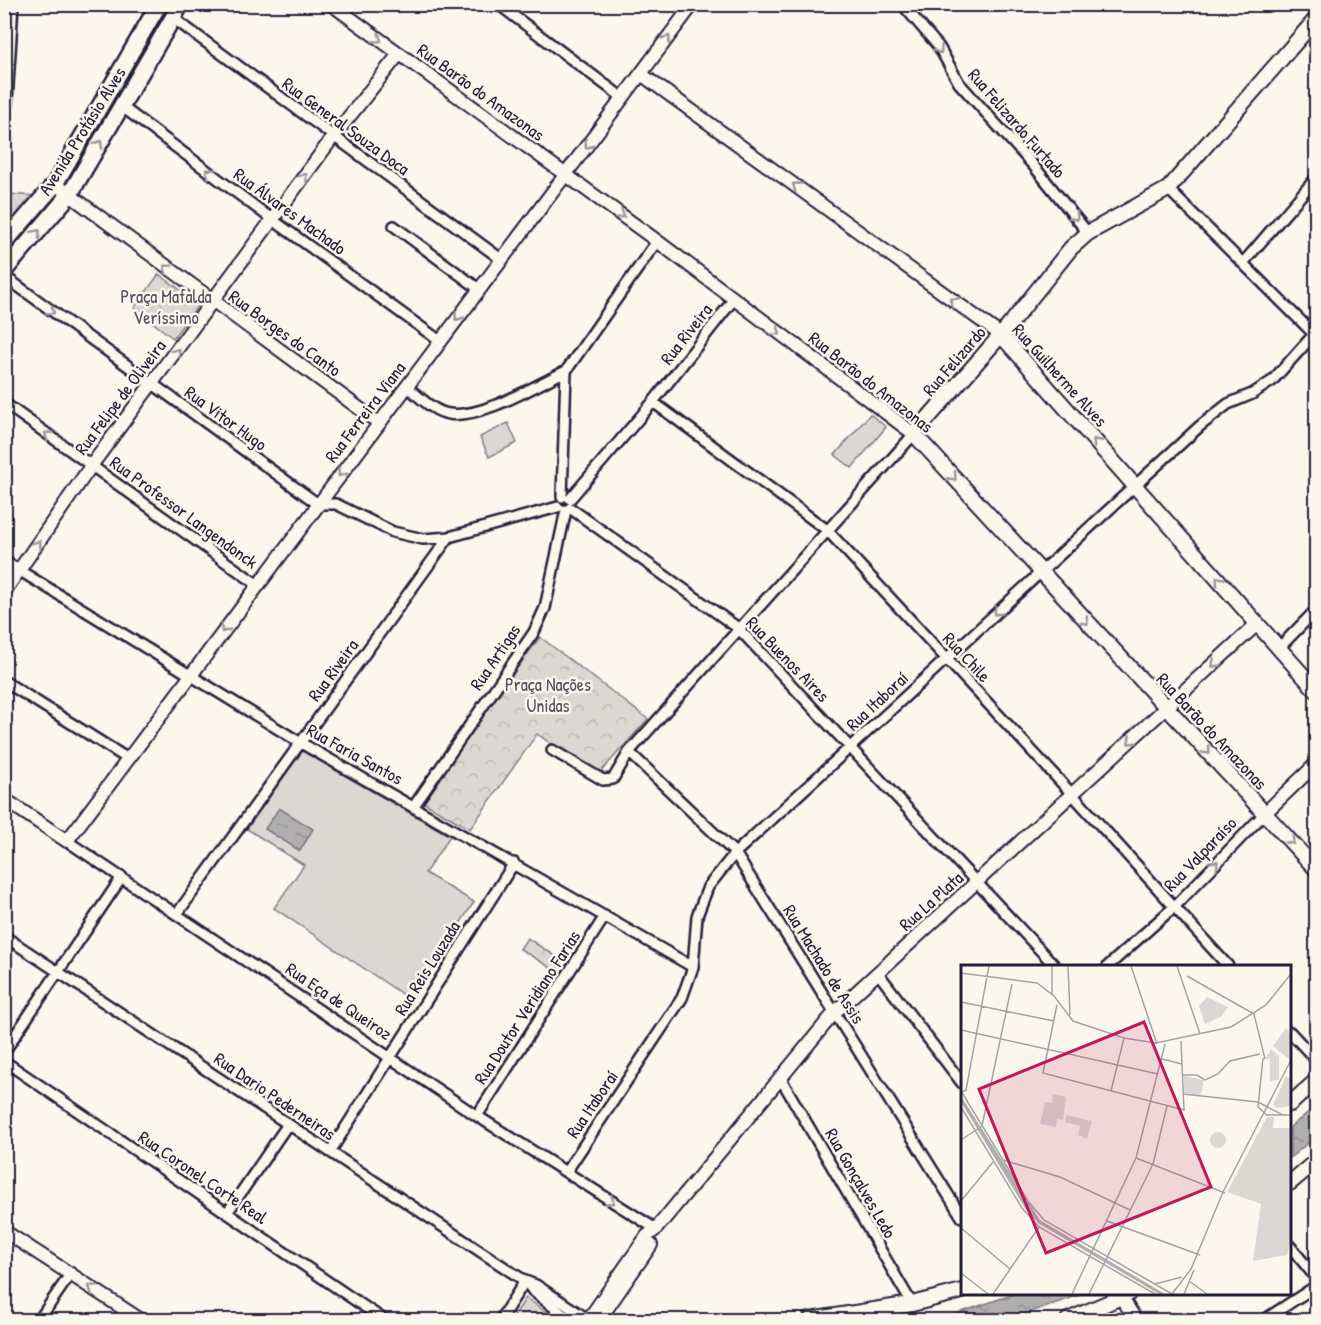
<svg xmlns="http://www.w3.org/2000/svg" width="1321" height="1325" font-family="'Patrick Hand',sans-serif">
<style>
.grass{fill:#dbd8d3;stroke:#7e7d87;stroke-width:1.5}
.forest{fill:url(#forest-crowns);stroke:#7e7d87;stroke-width:1.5}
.water{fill:url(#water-ripples);stroke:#787681;stroke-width:1.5}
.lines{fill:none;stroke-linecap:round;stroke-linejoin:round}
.minor-casing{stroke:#22223b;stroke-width:14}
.tertiary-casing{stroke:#22223b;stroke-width:16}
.secondary-casing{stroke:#22223b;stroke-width:18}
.primary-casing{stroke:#22223b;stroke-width:20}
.minor{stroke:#fbf7ec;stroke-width:9}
.tertiary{stroke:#fbf7ec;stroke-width:12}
.secondary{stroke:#fbf7ec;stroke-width:14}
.primary{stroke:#fbf7ec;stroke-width:15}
.oneway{stroke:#99979c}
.labels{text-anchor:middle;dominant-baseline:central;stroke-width:5;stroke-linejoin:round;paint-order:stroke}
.street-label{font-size:18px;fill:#22223b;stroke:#fbf7ec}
.park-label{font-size:18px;fill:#505061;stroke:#fbf7ec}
.inset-road{fill:none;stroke:#a4a2a5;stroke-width:1.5}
.view{fill:#c2185b;fill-opacity:0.15;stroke:#c2185b;stroke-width:3}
.inset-edge{fill:none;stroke:#22223b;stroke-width:3}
</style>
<defs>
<pattern id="forest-crowns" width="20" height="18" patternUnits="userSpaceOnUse" patternTransform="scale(1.5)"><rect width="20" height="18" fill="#dbd8d3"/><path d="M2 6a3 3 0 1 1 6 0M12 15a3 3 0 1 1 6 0" fill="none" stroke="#bcb9b6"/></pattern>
<pattern id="water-ripples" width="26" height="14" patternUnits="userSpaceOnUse" patternTransform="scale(1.5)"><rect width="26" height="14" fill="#b1aeb0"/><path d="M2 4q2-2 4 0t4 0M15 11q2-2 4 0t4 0" fill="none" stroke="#908d90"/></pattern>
</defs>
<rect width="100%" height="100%" fill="#fbf7ec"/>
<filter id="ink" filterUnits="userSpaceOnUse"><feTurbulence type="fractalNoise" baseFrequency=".0167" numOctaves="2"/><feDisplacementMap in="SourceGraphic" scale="12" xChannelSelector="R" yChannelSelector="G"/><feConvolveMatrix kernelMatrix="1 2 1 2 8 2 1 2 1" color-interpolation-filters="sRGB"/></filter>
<g filter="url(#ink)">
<path class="grass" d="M 870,414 L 886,427 L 852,468 L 835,455 Z
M 508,423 L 517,443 L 489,457 L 480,437 Z
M 302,751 L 450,836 L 425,873 L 474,902 L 411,1000 L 274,908 L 304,865 L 247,829 Z"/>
<path class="forest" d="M 7,194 L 36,196 L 5,230 Z
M 159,274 L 199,304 L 173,338 L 134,308 Z
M 540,637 L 648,719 L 597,776 L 537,734 L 470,829 L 421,801 Z
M 527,938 L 562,960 L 556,971 L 520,949 Z
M 526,1298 L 558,1320 L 511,1320 Z"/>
<path class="water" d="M 279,808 L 313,829 L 300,851 L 265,829 Z
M 1316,1106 L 1316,1136 L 1290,1158 L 1290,1127 Z
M 1014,1294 L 1083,1294 L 1006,1320 L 927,1320 L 944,1318 Z"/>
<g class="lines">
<g class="minor-casing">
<path id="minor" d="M 498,4 L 623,98
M 902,4 L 939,47 L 959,83 L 1033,165 L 1088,233
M 173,18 L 501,259
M 121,106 L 273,220 L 440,341
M 4,150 L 13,4
M 1168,189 L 1316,336
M 394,226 L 479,289
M 1243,263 L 1316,178
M 4,276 L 318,504 L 336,504 L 393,532 L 423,539 L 449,537 L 558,507
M 406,386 C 418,395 433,412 449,414 C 482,419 536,385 566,371
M 653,402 L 827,530 L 1072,794 L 1228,966
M 4,403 L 258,585
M 562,497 L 566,371 L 657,241
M 570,499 L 653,402 L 734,299
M 570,508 L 738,628 L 1055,966
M 4,561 L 301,743 L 693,967
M 1279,648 L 1316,610
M 4,681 L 128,759
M 552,750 L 603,780 L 613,779 L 629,752 L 914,434
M 629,752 L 735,853 L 962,1217
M 414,806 L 534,632 L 545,608 L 566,510
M 67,841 L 477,1116 L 656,1229
M 177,914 L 449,537
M 4,936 L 525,1281 L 536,1285 L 589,1320
M 1108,966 L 1175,906 L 1265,813
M 878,973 L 962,1083
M 1290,1032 L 1316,1060
M 4,1052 L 122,877
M 4,1061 L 384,1320
M 781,1079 L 912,1304
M 477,1116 L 605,916
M 330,1152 L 514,863
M 566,1172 L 682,998 L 693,967 L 697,916 L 708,887 L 735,853 L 1200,426 L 1228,404 L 1252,394 L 1272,381 L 1316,332
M 227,1213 L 288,1124
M 1290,1246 L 1316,1278
M 527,1283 L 533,1291 L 570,1320
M 39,1320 L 71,1273
M 500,1320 L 525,1281
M 1264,1320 L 1316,1286"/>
</g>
<g class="tertiary-casing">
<path id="tertiary" d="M 331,4 L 657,241 L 914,434
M 641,74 L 1001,335
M 55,184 L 379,423
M 4,592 L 91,466 L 333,137 L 399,54
M 4,799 L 67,841 L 693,4
M 1265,813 L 1316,764
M 4,1231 L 141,1320
M 1121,1297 L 1136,1320
M 588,1320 L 647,1236 L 656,1229 L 835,1012 L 1257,624
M 599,1320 L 651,1245"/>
</g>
<g class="secondary-casing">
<path id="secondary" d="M 1316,19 L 1168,189 L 1088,233 L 1071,248 L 1007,328 L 914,434 L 1316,869
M 1001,335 L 1316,690
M 1290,1104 L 1316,1081
M 1290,1183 L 1316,1161
M 810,1320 L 912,1304 L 962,1291
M 1068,1320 L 1128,1294"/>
</g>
<g class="primary-casing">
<path id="primary" d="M 4,243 L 55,184 L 159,4
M 4,271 L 70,194 L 181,4"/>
</g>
<use href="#minor" class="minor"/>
<use href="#tertiary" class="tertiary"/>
<use href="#secondary" class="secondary"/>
<use href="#primary" class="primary"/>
</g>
<defs><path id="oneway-chevron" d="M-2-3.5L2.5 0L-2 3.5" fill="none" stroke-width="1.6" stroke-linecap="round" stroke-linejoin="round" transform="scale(1.5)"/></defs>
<g class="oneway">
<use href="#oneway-chevron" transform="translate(378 39) rotate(36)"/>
<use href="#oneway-chevron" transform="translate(667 39) rotate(-53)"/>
<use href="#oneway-chevron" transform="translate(939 50) rotate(57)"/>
<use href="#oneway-chevron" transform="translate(99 144) rotate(-60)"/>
<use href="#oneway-chevron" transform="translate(588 145) rotate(127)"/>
<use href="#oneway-chevron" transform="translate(209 172) rotate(-143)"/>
<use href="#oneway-chevron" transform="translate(304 177) rotate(-54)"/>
<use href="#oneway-chevron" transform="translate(796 186) rotate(-144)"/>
<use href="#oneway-chevron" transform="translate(621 215) rotate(35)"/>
<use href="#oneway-chevron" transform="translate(1075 217) rotate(51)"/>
<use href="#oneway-chevron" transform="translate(37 233) rotate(-49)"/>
<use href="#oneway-chevron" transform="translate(167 268) rotate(-143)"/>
<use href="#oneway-chevron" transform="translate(953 301) rotate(-144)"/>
<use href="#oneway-chevron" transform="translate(51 311) rotate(37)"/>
<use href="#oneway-chevron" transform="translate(458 317) rotate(127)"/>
<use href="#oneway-chevron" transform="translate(777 332) rotate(37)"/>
<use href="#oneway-chevron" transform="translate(177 352) rotate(-53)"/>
<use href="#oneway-chevron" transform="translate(48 435) rotate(-144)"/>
<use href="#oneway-chevron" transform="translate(1096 442) rotate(-132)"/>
<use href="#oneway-chevron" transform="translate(341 473) rotate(127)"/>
<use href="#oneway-chevron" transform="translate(953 477) rotate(48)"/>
<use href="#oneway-chevron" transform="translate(38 544) rotate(-55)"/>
<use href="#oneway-chevron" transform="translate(1219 580) rotate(-132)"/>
<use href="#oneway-chevron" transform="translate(997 612) rotate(137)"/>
<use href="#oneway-chevron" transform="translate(1085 621) rotate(47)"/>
<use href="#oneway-chevron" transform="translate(224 629) rotate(127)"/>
<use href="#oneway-chevron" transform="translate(1215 664) rotate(137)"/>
<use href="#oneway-chevron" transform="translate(1131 741) rotate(138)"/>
<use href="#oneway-chevron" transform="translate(1207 751) rotate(47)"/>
<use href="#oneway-chevron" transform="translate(1291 841) rotate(47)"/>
<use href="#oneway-chevron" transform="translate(1215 864) rotate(-46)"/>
<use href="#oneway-chevron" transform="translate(611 1201) rotate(33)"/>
<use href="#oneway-chevron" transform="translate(92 1288) rotate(-146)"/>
</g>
</g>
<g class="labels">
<g class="street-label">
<text transform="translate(481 92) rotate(36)">Rua Barão do Amazonas</text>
<text transform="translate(1017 123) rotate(49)">Rua Felizardo Furtado</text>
<text transform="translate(346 126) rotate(36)">Rua General Souza Doca</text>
<text transform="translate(82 131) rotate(-58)">Avenida Protásio Alves</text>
<text transform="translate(290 211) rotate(36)">Rua Álvares Machado</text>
<text transform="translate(285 333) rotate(36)">Rua Borges do Canto</text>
<text transform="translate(686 334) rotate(-52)">Rua Riveira</text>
<text transform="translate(954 361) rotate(-49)">Rua Felizardo</text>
<text transform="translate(1060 375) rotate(48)">Rua Guilherme Alves</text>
<text transform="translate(871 382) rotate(38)">Rua Barão do Amazonas</text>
<text transform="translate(120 397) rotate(-53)">Rua Felipe de Oliveira</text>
<text transform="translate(365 412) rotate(-53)">Rua Ferreira Viana</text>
<text transform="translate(226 418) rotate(36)">Rua Vitor Hugo</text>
<text transform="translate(184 512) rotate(36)">Rua Professor Langendonck</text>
<text transform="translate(495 657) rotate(-56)">Rua Artigas</text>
<text transform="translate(967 657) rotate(47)">Rua Chile</text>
<text transform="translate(788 659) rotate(46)">Rua Buenos Aires</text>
<text transform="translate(333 670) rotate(-54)">Rua Riveira</text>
<text transform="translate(877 701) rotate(-43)">Rua Itaboraí</text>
<text transform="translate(1212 731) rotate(47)">Rua Barão do Amazonas</text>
<text transform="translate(355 754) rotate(29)">Rua Faria Santos</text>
<text transform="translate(1200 854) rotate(-46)">Rua Valparaíso</text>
<text transform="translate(931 901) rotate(-42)">Rua La Plata</text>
<text transform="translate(824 964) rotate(58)">Rua Machado de Assis</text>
<text transform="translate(427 968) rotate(-58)">Rua Reis Louzada</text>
<text transform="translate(339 1001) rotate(34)">Rua Eça de Queiroz</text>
<text transform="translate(527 1007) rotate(-57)">Rua Doutor Veridiano Farias</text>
<text transform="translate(275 1096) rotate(34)">Rua Dario Pederneiras</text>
<text transform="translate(592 1104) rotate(-56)">Rua Itaboraí</text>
<text transform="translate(203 1177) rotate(34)">Rua Coronel Corte Real</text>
<text transform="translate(861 1183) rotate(60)">Rua Gonçalves Ledo</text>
</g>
<g class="park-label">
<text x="166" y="296">Praça Mafalda<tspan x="166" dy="21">Veríssimo</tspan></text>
<text x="548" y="684">Praça Nações<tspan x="548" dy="21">Unidas</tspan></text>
</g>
</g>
<g transform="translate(961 965)">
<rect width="330" height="330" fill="#fbf7ec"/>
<path d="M 92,129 L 105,132 L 102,155 L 96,154 L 95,162 L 79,159 L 84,137 L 91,138 ZM249 175a8 8 0 1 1 16 0a8 8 0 1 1-16 0Z" fill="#dbd8d3"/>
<path d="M 246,32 L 267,42 L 260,52 L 244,59 L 238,41 ZM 325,63 L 330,69 L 328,94 L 312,81 ZM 310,84 L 318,91 L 318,115 L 309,116 L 309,94 L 304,94 ZM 223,111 L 243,115 L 240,130 L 223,128 ZM 325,111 L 330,114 L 330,141 L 316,143 L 312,140 ZM 105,150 L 131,156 L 126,174 L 117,170 L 119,161 L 104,157 ZM 306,152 L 313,152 L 312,163 L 330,163 L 330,275 L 326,290 L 292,296 L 300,239 L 266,227 Z" fill="#dbd8d3"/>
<path d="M 313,177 L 325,185 L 318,201 L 309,204 L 291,202 L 305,180 Z" fill="#dbd8d3"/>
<path d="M 0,131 L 79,255 L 204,329 L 198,329 L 77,258 L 64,243 L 0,137 Z" fill="#b1aeb0"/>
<path class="inset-road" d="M 107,1 L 109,50M 170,1 L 196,79M 216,1 L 239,69M 0,8 L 76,18 L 93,31 L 112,56 L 163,73 L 195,78 L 270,62 L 305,40 L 330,9M 226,11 L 293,49 L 304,94M 91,29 L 91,1M 0,37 L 93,56M 96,40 L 82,108 L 223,145 L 220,76M 0,65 L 197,109M 302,93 L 297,142 L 306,150 L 330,150M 201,94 L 221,99M 222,110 L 236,110 L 244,115 L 257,109 L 269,96 L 299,89M 0,126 L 67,236 L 83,255 L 211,329M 150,126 L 163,73M 1,127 L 5,125 L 28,1M 222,129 L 297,137M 297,137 L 322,150M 0,142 L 61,243 L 78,262 L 194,329M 0,175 L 21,161 L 51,19M 175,193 L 204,79M 42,195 L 99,212 L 169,245M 192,199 L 206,141M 0,236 L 32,197M 146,256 L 239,290M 0,263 L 49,304M 0,308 L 27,329M 228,316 L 246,329M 194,319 L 221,312M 32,329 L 78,262M 111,329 L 175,193 L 264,228M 128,329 L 192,199M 211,329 L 230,304 L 262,227 L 330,95M 223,329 L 233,305"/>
<path class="view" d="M 183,57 L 250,222 L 85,288 L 18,124 Z"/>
<rect width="330" height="330" class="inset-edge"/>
</g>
<rect width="1321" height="1325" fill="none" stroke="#fbf7ec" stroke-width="24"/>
<rect x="12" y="12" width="1297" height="1301" fill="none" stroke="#22223b" stroke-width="2" filter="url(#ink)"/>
</svg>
